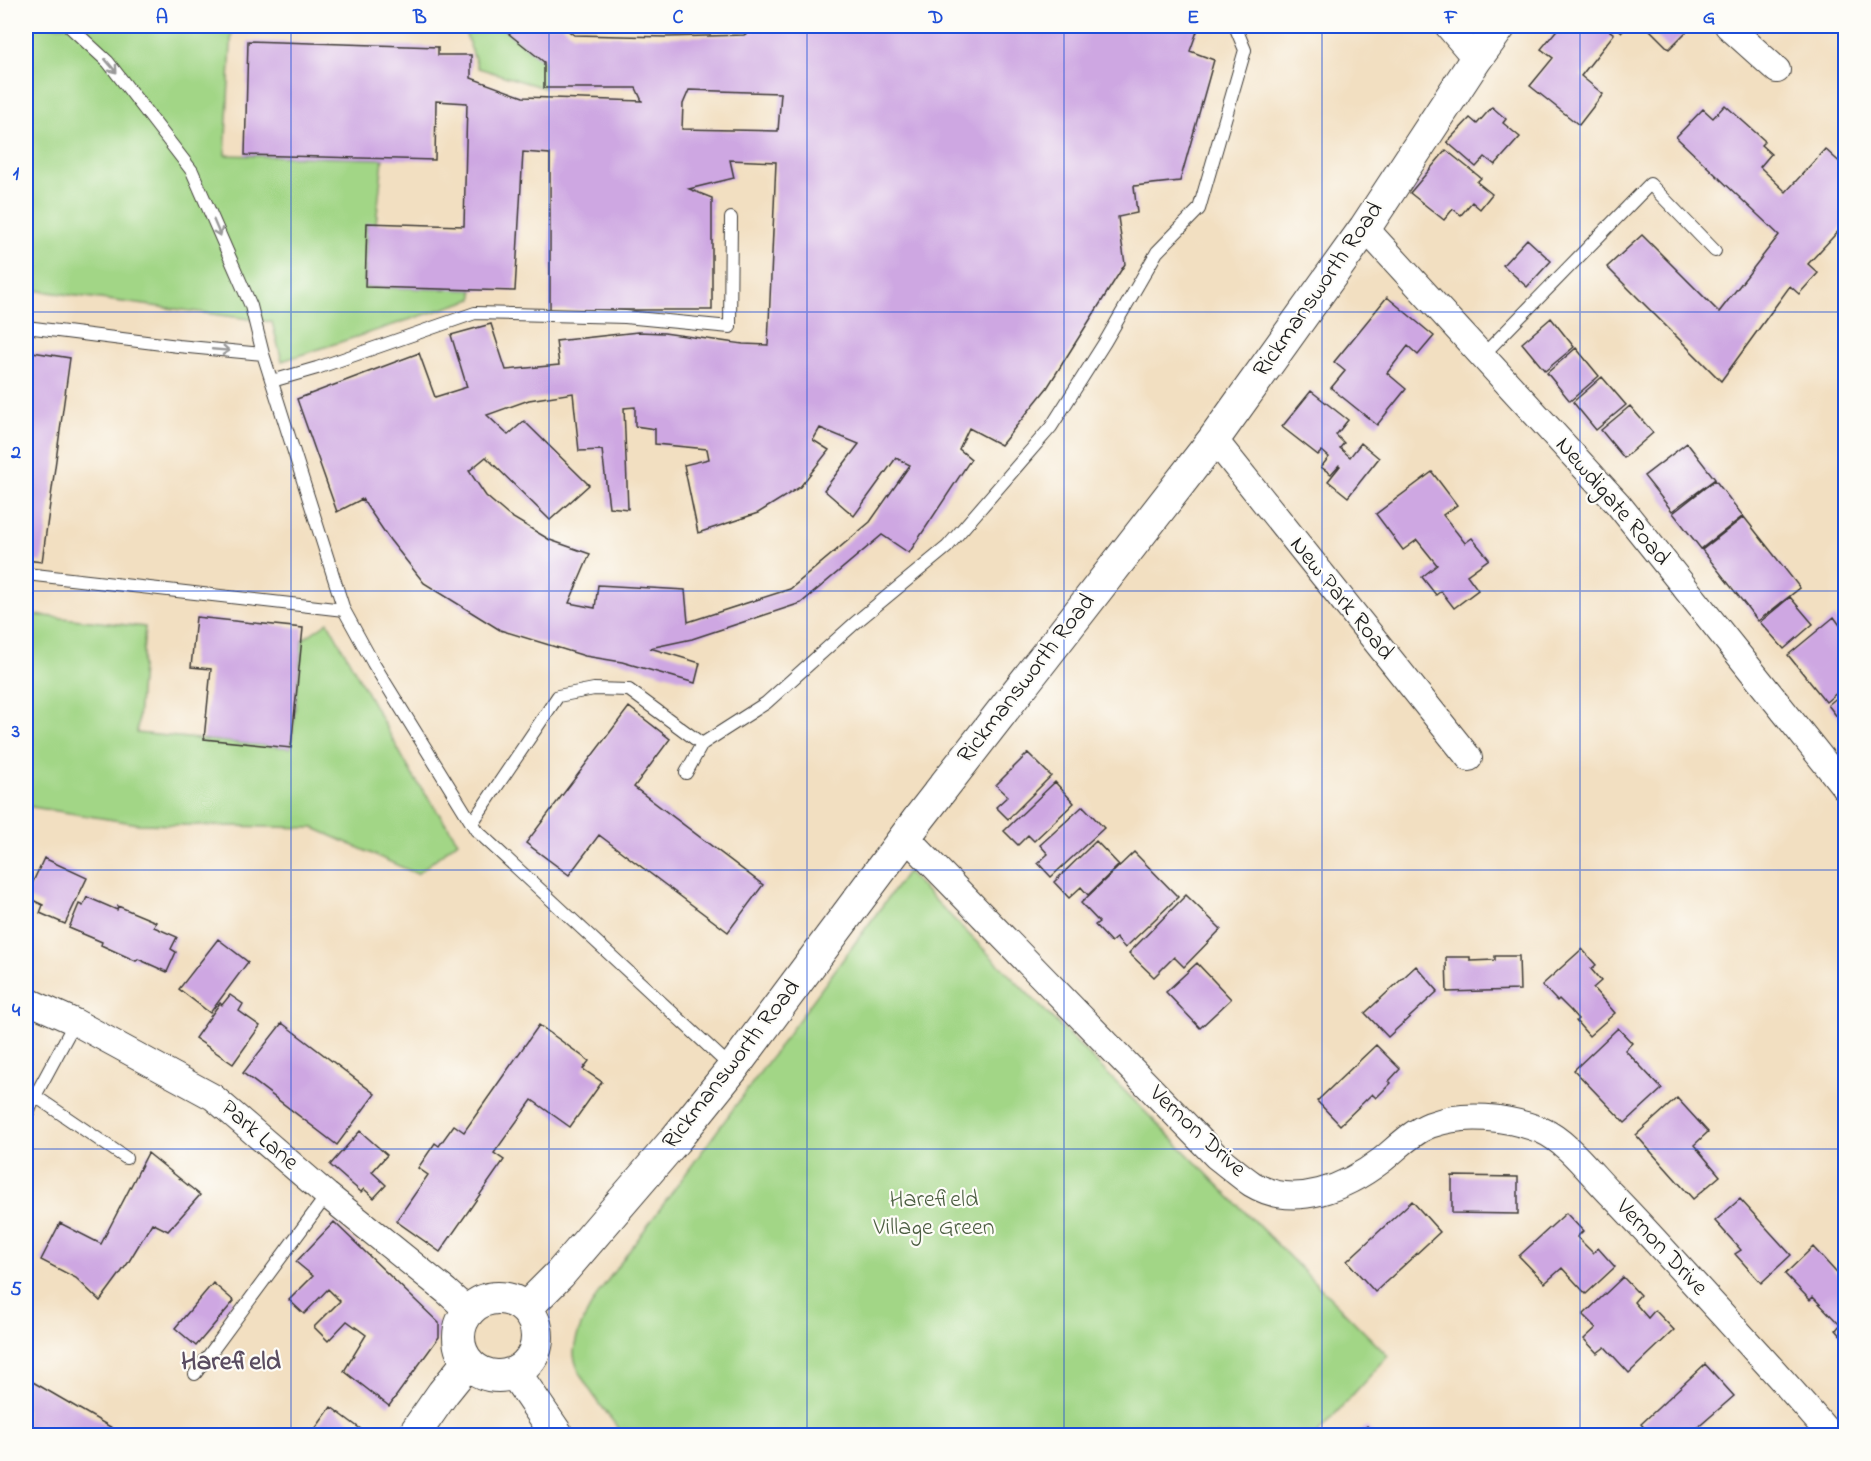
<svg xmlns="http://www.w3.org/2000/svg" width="1871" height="1461" font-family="'Indie Flower',sans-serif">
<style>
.green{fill:#a2d686;stroke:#5f7951;stroke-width:1.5}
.building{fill:#cea7e2;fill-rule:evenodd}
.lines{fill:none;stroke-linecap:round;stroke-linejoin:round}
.service-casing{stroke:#3c3935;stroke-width:14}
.minor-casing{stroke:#3c3935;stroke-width:28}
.tertiary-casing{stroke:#3c3935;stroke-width:34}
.service{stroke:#fff;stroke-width:12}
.minor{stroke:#fff;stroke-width:26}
.tertiary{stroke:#fff;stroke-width:32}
.oneway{stroke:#999}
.grid{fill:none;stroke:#1d4ed8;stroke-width:1.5;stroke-opacity:0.55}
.labels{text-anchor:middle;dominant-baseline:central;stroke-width:4.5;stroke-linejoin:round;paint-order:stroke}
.street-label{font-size:24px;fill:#1c1c1c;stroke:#fdfcf7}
.park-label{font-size:24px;fill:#4b5d41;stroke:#fdfcf7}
.quarter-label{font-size:27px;font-weight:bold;fill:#5a4d61;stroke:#fdfcf7}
.neatline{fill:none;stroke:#1d4ed8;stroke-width:2}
.grid-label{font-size:20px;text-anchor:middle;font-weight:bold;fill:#1d4ed8}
</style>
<rect width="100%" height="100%" fill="#fdfcf7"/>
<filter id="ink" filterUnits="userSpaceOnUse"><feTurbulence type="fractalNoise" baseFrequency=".0167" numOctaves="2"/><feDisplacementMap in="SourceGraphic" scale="12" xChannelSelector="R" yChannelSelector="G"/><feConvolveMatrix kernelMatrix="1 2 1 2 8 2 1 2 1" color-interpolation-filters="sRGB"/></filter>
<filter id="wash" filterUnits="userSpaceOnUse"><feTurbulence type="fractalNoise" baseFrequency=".008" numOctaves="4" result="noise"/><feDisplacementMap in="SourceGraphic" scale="24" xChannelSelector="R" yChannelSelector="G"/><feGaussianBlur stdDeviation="1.35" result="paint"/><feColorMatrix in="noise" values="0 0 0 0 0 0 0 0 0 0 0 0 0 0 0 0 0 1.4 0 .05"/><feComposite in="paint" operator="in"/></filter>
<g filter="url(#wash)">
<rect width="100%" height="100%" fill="#f2dfc1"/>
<path class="green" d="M 26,26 L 232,26 L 225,155 L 383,159 L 376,224 L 367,224 L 365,287 L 473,290 L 473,299 L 282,361 L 272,322 L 26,289 Z
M 463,26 L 500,26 L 544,62 L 544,88 L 478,68 Z
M 26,614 L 145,627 L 137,733 L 291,748 L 302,640 L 328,622 L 413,776 L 458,841 L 417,874 L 314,828 L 139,824 L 26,806 Z
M 907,872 L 1388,1356 L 1316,1435 L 623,1435 C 610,1416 573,1375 574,1352 C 576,1330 589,1310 599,1292 Z"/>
<g id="blocks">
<path class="building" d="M 499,26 L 562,26 L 574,35 L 668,37 L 744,35 L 759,26 L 1199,26 L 1190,51 L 1214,60 L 1180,181 L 1134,186 L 1137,213 L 1118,217 L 1125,264 L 1047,388 L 1001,445 L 969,428 L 959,449 L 971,459 L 909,553 L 882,535 L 801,603 L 692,639 L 650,648 L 700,663 L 695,683 L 622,662 L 585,656 L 500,630 L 424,583 L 390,540 L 362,499 L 337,512 L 297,399 L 419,353 L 435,397 L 467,387 L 451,335 L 491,324 L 506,370 L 559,365 L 556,341 L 638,332 L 664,333 L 743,344 L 768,345 L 776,162 L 730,160 L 734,178 L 689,189 L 712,198 L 712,310 L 550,310 L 550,154 L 523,152 L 515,291 L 365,287 L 367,223 L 464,226 L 467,103 L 436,101 L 435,160 L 245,155 L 248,41 L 438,47 L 438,55 L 471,55 L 471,78 L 523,97 L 642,101 L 636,88 L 544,88 L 544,62 ZM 689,90 L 781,93 L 778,131 L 682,129 L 683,104 ZM 573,393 L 579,451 L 602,450 L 609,507 L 628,509 L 624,408 L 635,407 L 635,426 L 655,429 L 655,444 L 707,449 L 709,459 L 684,465 L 698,533 L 758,513 L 800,487 L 829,450 L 813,440 L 820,428 L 859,444 L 824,490 L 854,516 L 896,458 L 910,465 L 870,522 L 790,589 L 688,622 L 685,590 L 598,585 L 595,608 L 569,603 L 590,554 L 550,540 L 508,515 L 486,496 L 469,471 L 486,457 L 550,520 L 589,485 L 524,421 L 508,435 L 487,415 L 529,400 Z
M 1560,26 L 1603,26 L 1614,34 L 1581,76 L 1603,94 L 1579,125 L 1530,86 L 1553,58 L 1541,49 Z
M 1615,26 L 1628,26 L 1622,32 Z
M 1646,26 L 1692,26 L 1669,49 Z
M 1725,105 L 1765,141 L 1761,145 L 1771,154 L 1760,167 L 1786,192 L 1825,149 L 1845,167 L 1845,224 L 1808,264 L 1818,273 L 1799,294 L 1790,286 L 1721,381 L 1607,267 L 1642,235 L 1719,312 L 1779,235 L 1676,137 L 1703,109 L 1713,118 Z
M 1492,107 L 1506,119 L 1503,123 L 1520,137 L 1495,165 L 1485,157 L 1476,167 L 1447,142 L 1470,118 L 1477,124 Z
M 1446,150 L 1481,178 L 1477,182 L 1492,194 L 1480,209 L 1472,202 L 1461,215 L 1453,209 L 1444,220 L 1410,193 Z
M 1527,239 L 1551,261 L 1527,287 L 1503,265 Z
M 1387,297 L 1434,336 L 1418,355 L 1408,346 L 1387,373 L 1406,389 L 1377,425 L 1331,388 L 1345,371 L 1334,362 Z
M 1551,318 L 1574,347 L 1545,371 L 1522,343 Z
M 1576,348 L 1599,376 L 1570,401 L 1547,373 Z
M 26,351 L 70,358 L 42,562 L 26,560 Z
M 1602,377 L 1626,405 L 1596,430 L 1573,402 Z
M 1311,391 L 1348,420 L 1336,435 L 1344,443 L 1340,448 L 1350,457 L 1361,443 L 1379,458 L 1348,497 L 1328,481 L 1340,466 L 1339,465 L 1331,474 L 1321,467 L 1329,457 L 1322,451 L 1318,455 L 1282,427 Z
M 1630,406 L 1653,433 L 1624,458 L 1601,430 Z
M 1687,443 L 1715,479 L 1672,511 L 1644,476 Z
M 1432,472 L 1457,505 L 1443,515 L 1465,543 L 1472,538 L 1489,559 L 1467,575 L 1478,590 L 1454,608 L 1441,591 L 1436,595 L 1422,577 L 1437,565 L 1417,540 L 1403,550 L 1376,514 Z
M 1715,480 L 1743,516 L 1701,549 L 1673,513 Z
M 1744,517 L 1800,588 L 1758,621 L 1702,550 Z
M 1790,597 L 1813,624 L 1784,649 L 1760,622 Z
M 196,617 L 303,628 L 291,748 L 204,739 L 211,669 L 191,667 Z
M 1834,617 L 1845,632 L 1845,686 L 1826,702 L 1788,655 Z
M 1845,691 L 1845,727 L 1828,705 Z
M 629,707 L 670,739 L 634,787 L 763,885 L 728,932 L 599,835 L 569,875 L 526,843 Z
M 1028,753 L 1051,776 L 1008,819 L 996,807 L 1008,796 L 996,785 Z
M 1055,782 L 1074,803 L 1034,841 L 1028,835 L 1018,845 L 1004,831 Z
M 1083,806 L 1104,828 L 1051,877 L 1038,863 L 1048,854 L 1040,845 Z
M 1096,841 L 1119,865 L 1088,895 L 1081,887 L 1069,898 L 1054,882 Z
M 1134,852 L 1178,897 L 1125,948 L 1116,938 L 1111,942 L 1095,925 L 1099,922 L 1081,903 Z
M 44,858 L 87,878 L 65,924 L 40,913 L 43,905 L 26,897 Z
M 1186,895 L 1221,929 L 1184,967 L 1174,957 L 1154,977 L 1129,953 Z
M 87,897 L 117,910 L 118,906 L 156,922 L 154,927 L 177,937 L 171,949 L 176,952 L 167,972 L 138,959 L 136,961 L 101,945 L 102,942 L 69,928 L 79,904 L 83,906 Z
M 218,939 L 248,962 L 210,1013 L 179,989 Z
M 1582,949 L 1596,965 L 1591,969 L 1601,981 L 1593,988 L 1615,1013 L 1589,1036 L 1576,1021 L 1578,1019 L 1570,1010 L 1559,999 L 1557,1001 L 1542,985 Z
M 1495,956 L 1519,956 L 1520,990 L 1447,992 L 1446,957 L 1470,957 L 1470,961 L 1495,960 Z
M 1197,963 L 1231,999 L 1200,1028 L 1166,992 Z
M 1416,966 L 1438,991 L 1388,1037 L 1365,1013 Z
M 230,995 L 243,1004 L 239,1011 L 260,1026 L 233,1064 L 195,1038 L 220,1003 L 222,1005 Z
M 282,1023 L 375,1094 L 337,1145 L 243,1073 Z
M 539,1025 L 589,1061 L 583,1069 L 602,1082 L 570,1127 L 532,1100 L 494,1153 L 504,1160 L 440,1252 L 396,1221 L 428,1175 L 418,1168 L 435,1143 L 439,1146 L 454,1125 L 464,1132 Z
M 1618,1028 L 1632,1043 L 1625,1050 L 1662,1089 L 1625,1123 L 1574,1070 Z
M 1376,1045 L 1400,1069 L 1389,1081 L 1391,1083 L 1376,1098 L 1372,1094 L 1340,1125 L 1317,1101 Z
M 1677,1098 L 1708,1132 L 1694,1145 L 1720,1176 L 1693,1199 L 1636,1135 Z
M 360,1131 L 387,1155 L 372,1172 L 386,1185 L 374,1198 L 364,1189 L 361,1192 L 330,1165 Z
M 148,1153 L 200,1195 L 168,1231 L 152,1223 L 128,1263 L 100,1301 L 76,1278 L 41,1260 L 60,1223 L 101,1244 Z
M 1452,1176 L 1518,1177 L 1518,1214 L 1452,1213 Z
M 1740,1199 L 1791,1255 L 1761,1283 L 1735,1254 L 1741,1250 L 1715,1221 Z
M 1412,1201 L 1440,1232 L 1375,1292 L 1347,1261 Z
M 1566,1213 L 1583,1231 L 1577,1237 L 1593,1253 L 1598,1248 L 1615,1267 L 1586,1294 L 1562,1268 L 1545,1283 L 1519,1256 Z
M 334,1222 L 439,1323 L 439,1337 L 389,1406 L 344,1371 L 366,1335 L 347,1321 L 328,1341 L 314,1327 L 340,1301 L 328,1289 L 304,1314 L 289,1300 L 313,1276 L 296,1262 Z
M 1813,1247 L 1845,1282 L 1845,1340 L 1836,1330 L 1840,1325 L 1813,1297 L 1810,1300 L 1785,1274 Z
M 1623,1277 L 1640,1295 L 1634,1302 L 1648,1318 L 1655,1310 L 1674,1330 L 1629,1373 L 1605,1347 L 1597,1353 L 1584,1339 L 1596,1328 L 1583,1315 Z
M 213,1283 L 234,1301 L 196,1346 L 175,1328 Z
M 1705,1364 L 1734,1396 L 1688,1436 L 1651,1436 L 1641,1424 Z
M 26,1378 L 126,1436 L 26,1436 Z
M 331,1407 L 370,1436 L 310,1436 Z
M 1367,1426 L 1375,1436 L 1355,1436 Z"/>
</g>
</g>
<g filter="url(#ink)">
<use href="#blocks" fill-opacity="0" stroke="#3c3935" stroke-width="1.5"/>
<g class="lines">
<g class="service-casing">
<path id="service" d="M 69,26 L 108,62 L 192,171 L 251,306 L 263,354 L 344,610 L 373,663 L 476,830 L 732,1068
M 26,327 L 178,346 L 263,354
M 1482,356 L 1650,184 L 1715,251
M 272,381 L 317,368 L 475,313 L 625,317 L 730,327 L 731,218
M 26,574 L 344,610
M 686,773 L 702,744
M 472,823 L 558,696 L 594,689 L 629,690 L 702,744 L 766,703 L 855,623 L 947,547 L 1051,427 L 1105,342 L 1157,252 L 1199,209 L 1245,50 L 1235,26
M 35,1096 L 126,1158
M 26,1118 L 35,1096 L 75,1022
M 195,1374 L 327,1195"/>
</g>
<g class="minor-casing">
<path id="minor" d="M 1448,26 L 1476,59
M 1728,26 L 1777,70
M 1365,228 L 1618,504 L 1846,789
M 1214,439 L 1469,758
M 906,837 L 1216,1156 C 1228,1165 1240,1176 1252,1184 C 1295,1210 1347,1187 1382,1160 C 1397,1148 1412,1132 1430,1125 C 1464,1112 1507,1117 1541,1130 C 1567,1141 1591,1174 1611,1194 C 1649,1233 1685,1274 1722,1314 C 1758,1354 1796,1394 1831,1436
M 26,1000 L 75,1022 L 213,1097 L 327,1195 L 446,1291 L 468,1311"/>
</g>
<g class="tertiary-casing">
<path id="tertiary" d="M459 1337a39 39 0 1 1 78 0a39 39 0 1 1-78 0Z
M 525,1309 L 560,1274 L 675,1140 L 733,1068 L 920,817 L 1214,439 L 1365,228 L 1476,59 L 1500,26
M 515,1373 L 558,1436
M 413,1436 L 443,1393 L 468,1362"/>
</g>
<use href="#service" class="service"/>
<use href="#minor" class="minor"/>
<use href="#tertiary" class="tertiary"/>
</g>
<defs><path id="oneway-shaft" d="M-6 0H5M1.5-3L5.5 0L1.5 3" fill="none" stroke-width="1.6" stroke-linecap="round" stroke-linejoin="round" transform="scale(1.5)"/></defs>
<g class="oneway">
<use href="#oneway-shaft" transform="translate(111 66) rotate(50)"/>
<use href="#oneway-shaft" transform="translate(217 228) rotate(67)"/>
<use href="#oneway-shaft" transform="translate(221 350) rotate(5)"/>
</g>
</g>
<path class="grid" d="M 291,26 L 291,1436M 549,26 L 549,1436M 807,26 L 807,1436M 1064,26 L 1064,1436M 1322,26 L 1322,1436M 1580,26 L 1580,1436M 26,312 L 1846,312M 26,591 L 1846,591M 26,870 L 1846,870M 26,1149 L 1846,1149"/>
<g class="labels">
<g class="street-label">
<text transform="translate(1319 290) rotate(-55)">Rickmansworth Road</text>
<text transform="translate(1612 502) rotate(49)">Newdigate Road</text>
<text transform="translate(1341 599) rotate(51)">New Park Road</text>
<text transform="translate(1027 679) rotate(-52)">Rickmansworth Road</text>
<text transform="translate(732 1065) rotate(-52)">Rickmansworth Road</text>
<text transform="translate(1197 1132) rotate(43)">Vernon Drive</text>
<text transform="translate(259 1136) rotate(41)">Park Lane</text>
<text transform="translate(1661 1248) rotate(47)">Vernon Drive</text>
</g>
<g class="park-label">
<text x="934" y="1200">Harefield<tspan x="934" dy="28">Village Green</tspan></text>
</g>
<g class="quarter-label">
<text x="231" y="1362">Harefield</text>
</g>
</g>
<rect width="1871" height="1461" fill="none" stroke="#fdfcf7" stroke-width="66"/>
<rect x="33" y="33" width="1805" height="1395" class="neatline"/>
<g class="grid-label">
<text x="162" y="23">A</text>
<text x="420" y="23">B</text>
<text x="678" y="23">C</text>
<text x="936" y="23">D</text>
<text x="1193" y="23">E</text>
<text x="1451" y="23">F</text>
<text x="1709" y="23">G</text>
<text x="16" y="179">1</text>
<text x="16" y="458">2</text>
<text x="16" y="737">3</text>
<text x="16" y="1016">4</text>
<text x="16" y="1295">5</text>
</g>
</svg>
